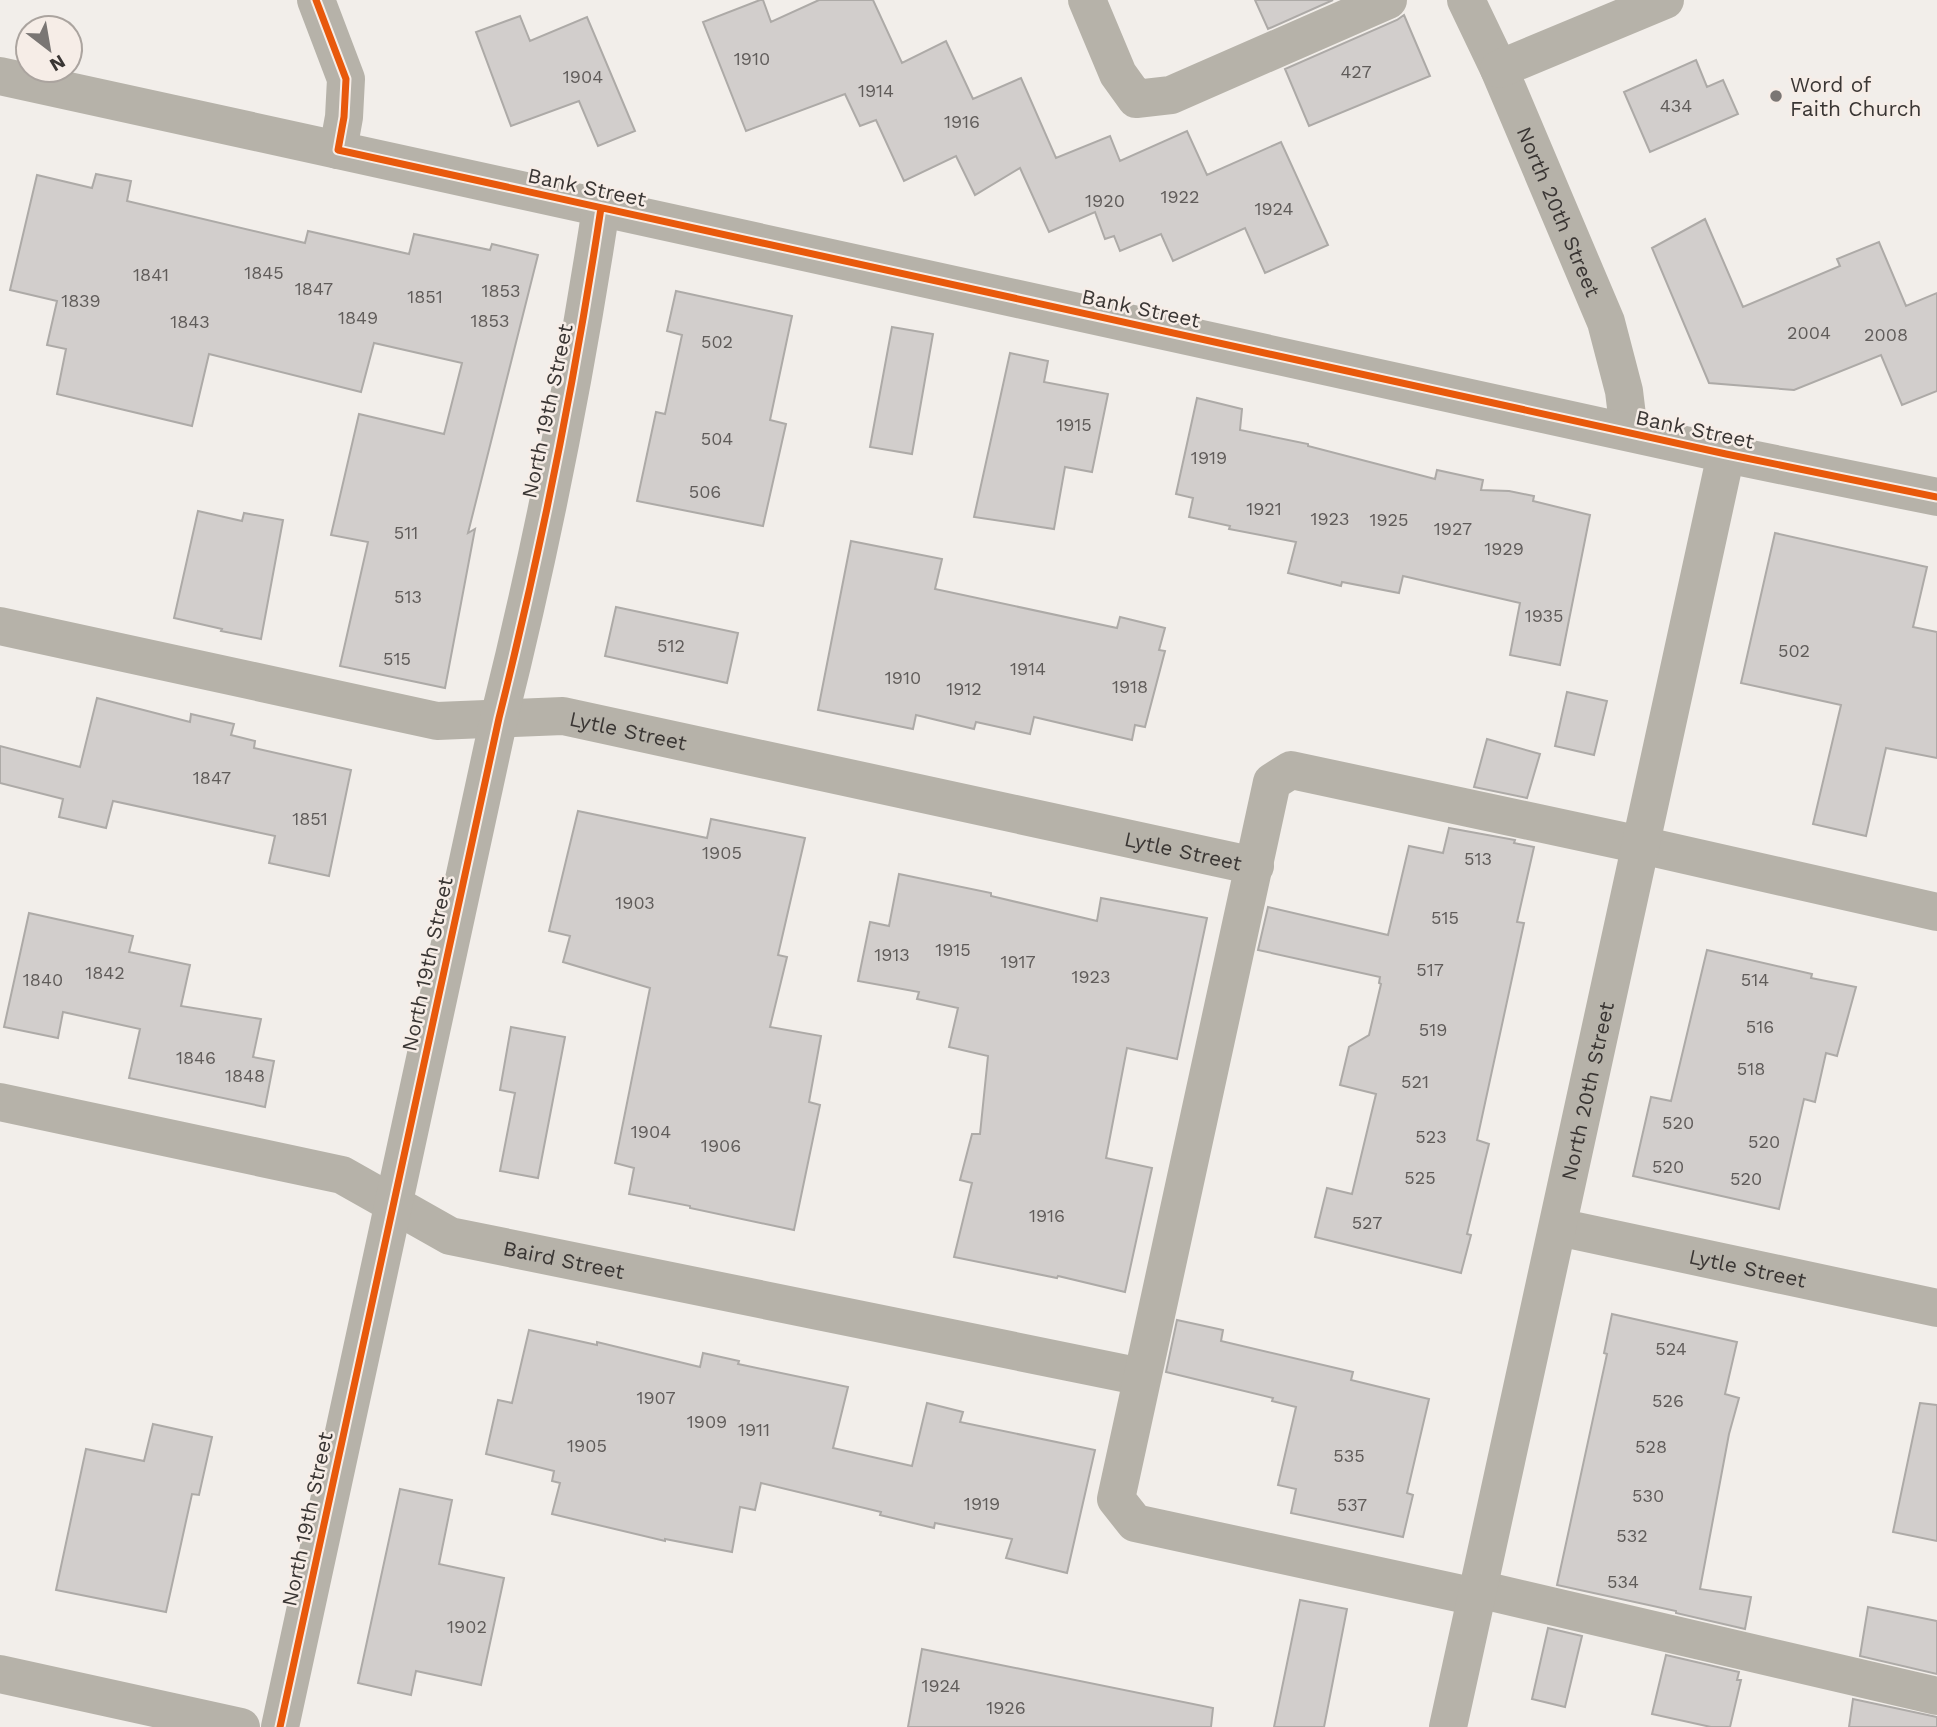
<svg xmlns="http://www.w3.org/2000/svg" width="1937" height="1727" font-family="'Work Sans',sans-serif">
<style>
.building{fill:#d2cecc;stroke:#adaaa7;stroke-width:2}
.lines{fill:none;stroke-linecap:round;stroke-linejoin:round}
.minor{stroke:#b6b2a9;stroke-width:38}
.cycleway-casing{stroke:#f6ede7;stroke-width:11}
.cycleway{stroke:#e8590c;stroke-width:7}
.poi-dot{fill:#7a7674;stroke:#f6ede7;stroke-width:2.5}
.labels{text-anchor:middle;dominant-baseline:central;stroke-width:5;stroke-linejoin:round;paint-order:stroke}
.number-label{font-size:18px;fill:#605c5a}
.poi-label{font-size:21px;fill:#3a3634;stroke:#f6ede7;text-anchor:start}
.street-label{font-size:21px;fill:#3a3634;stroke:#f6ede7}
</style>
<rect width="100%" height="100%" fill="#f2eeea"/>
<path class="building" d="M 760,0 L 763,0 L 771,22 L 819,0 L 873,0 L 902,63 L 946,41 L 973,99 L 1021,78 L 1056,158 L 1110,136 L 1120,161 L 1187,131 L 1207,175 L 1281,142 L 1328,245 L 1265,273 L 1245,228 L 1173,261 L 1161,234 L 1120,251 L 1114,236 L 1105,239 L 1095,212 L 1049,232 L 1020,168 L 975,195 L 956,156 L 904,181 L 876,120 L 860,126 L 845,94 L 746,131 L 703,22 Z
M 1255,0 L 1333,0 L 1268,29 Z
M 1404,15 L 1430,76 L 1309,126 L 1285,69 L 1397,20 Z
M 520,16 L 530,41 L 587,17 L 635,131 L 598,146 L 579,101 L 511,126 L 476,32 Z
M 1696,60 L 1707,87 L 1723,80 L 1738,114 L 1650,152 L 1624,92 Z
M 96,174 L 131,181 L 127,201 L 305,243 L 308,231 L 409,254 L 414,234 L 490,250 L 492,244 L 538,255 L 468,533 L 475,529 L 445,688 L 340,666 L 368,542 L 331,535 L 359,414 L 444,434 L 462,363 L 374,343 L 361,392 L 209,354 L 192,426 L 57,394 L 66,349 L 47,345 L 57,301 L 10,290 L 37,175 L 92,188 Z
M 1705,219 L 1743,307 L 1840,266 L 1837,259 L 1879,242 L 1906,306 L 1937,293 L 1937,391 L 1902,405 L 1881,355 L 1794,390 L 1709,383 L 1652,248 Z
M 676,291 L 792,316 L 770,420 L 786,424 L 763,526 L 637,501 L 656,412 L 665,414 L 682,335 L 667,331 Z
M 892,327 L 933,334 L 912,454 L 870,447 Z
M 1010,353 L 1048,361 L 1044,382 L 1108,394 L 1092,472 L 1065,467 L 1054,529 L 974,517 Z
M 1197,398 L 1242,409 L 1240,430 L 1308,444 L 1308,446 L 1435,479 L 1437,470 L 1483,480 L 1481,490 L 1509,491 L 1534,496 L 1533,501 L 1590,515 L 1560,665 L 1510,655 L 1520,603 L 1403,576 L 1399,593 L 1342,582 L 1341,586 L 1288,573 L 1296,542 L 1229,529 L 1230,526 L 1189,517 L 1193,498 L 1176,494 Z
M 198,511 L 242,521 L 244,513 L 283,520 L 261,639 L 221,631 L 222,629 L 174,618 Z
M 1775,533 L 1927,567 L 1913,627 L 1937,632 L 1937,758 L 1886,748 L 1866,836 L 1813,824 L 1841,705 L 1741,683 Z
M 851,541 L 942,559 L 935,589 L 1117,628 L 1120,617 L 1165,628 L 1159,650 L 1165,651 L 1145,727 L 1135,725 L 1132,740 L 1034,717 L 1030,734 L 976,722 L 974,729 L 916,715 L 913,729 L 818,710 Z
M 616,607 L 738,633 L 727,683 L 605,656 Z
M 1567,692 L 1607,701 L 1594,755 L 1555,746 Z
M 97,698 L 190,722 L 191,714 L 234,724 L 231,735 L 255,741 L 254,748 L 351,770 L 329,876 L 269,863 L 275,836 L 113,801 L 106,828 L 59,817 L 63,799 L 0,783 L 0,746 L 80,767 Z
M 1487,739 L 1540,754 L 1527,798 L 1474,787 Z
M 578,811 L 707,838 L 711,819 L 805,838 L 778,955 L 787,957 L 770,1027 L 821,1036 L 809,1102 L 820,1105 L 794,1230 L 690,1208 L 690,1206 L 629,1194 L 634,1168 L 615,1163 L 650,988 L 563,962 L 570,936 L 549,931 Z
M 1449,828 L 1515,840 L 1514,843 L 1534,847 L 1517,922 L 1524,923 L 1477,1140 L 1489,1144 L 1467,1234 L 1471,1235 L 1461,1273 L 1315,1237 L 1327,1188 L 1352,1194 L 1376,1094 L 1340,1085 L 1349,1047 L 1369,1035 L 1381,984 L 1379,983 L 1380,977 L 1258,950 L 1268,907 L 1388,935 L 1409,846 L 1443,853 Z
M 899,874 L 991,893 L 991,896 L 1097,921 L 1101,898 L 1207,918 L 1177,1059 L 1127,1048 L 1106,1158 L 1152,1168 L 1125,1292 L 1058,1276 L 1057,1278 L 954,1257 L 972,1183 L 960,1180 L 972,1134 L 980,1134 L 988,1056 L 949,1047 L 958,1008 L 917,999 L 919,992 L 858,981 L 870,922 L 889,926 Z
M 29,913 L 133,936 L 129,952 L 190,965 L 181,1006 L 261,1019 L 253,1057 L 274,1061 L 265,1107 L 129,1078 L 140,1029 L 63,1012 L 58,1038 L 4,1027 Z
M 1707,950 L 1812,974 L 1811,978 L 1856,987 L 1837,1056 L 1826,1053 L 1815,1102 L 1804,1099 L 1779,1209 L 1633,1176 L 1651,1097 L 1671,1101 Z
M 511,1027 L 565,1037 L 538,1178 L 500,1171 L 515,1093 L 500,1090 Z
M 1612,1314 L 1737,1342 L 1725,1394 L 1739,1398 L 1729,1434 L 1700,1589 L 1751,1597 L 1745,1629 L 1676,1613 L 1676,1611 L 1557,1585 L 1607,1354 L 1604,1353 Z
M 1177,1320 L 1223,1330 L 1221,1341 L 1353,1372 L 1351,1380 L 1429,1399 L 1407,1493 L 1413,1495 L 1403,1537 L 1291,1513 L 1296,1489 L 1278,1485 L 1296,1407 L 1272,1401 L 1273,1398 L 1166,1372 Z
M 529,1330 L 597,1345 L 597,1342 L 700,1367 L 703,1353 L 739,1361 L 738,1364 L 848,1387 L 833,1448 L 912,1466 L 927,1403 L 963,1412 L 960,1422 L 1095,1450 L 1067,1573 L 1006,1558 L 1012,1539 L 935,1523 L 934,1528 L 880,1515 L 881,1512 L 761,1483 L 755,1510 L 740,1507 L 732,1552 L 665,1539 L 665,1541 L 552,1514 L 560,1483 L 552,1481 L 554,1471 L 486,1454 L 498,1400 L 512,1403 Z
M 1920,1403 L 1937,1405 L 1937,1541 L 1893,1532 Z
M 153,1424 L 212,1437 L 199,1495 L 192,1494 L 166,1612 L 56,1590 L 86,1449 L 144,1461 Z
M 400,1489 L 452,1500 L 439,1564 L 504,1578 L 481,1685 L 416,1671 L 411,1695 L 358,1683 Z
M 1300,1600 L 1347,1609 L 1324,1727 L 1274,1727 Z
M 1868,1607 L 1937,1621 L 1937,1674 L 1860,1656 Z
M 1548,1628 L 1582,1636 L 1565,1707 L 1532,1699 Z
M 922,1649 L 1213,1708 L 1211,1727 L 908,1727 Z
M 1666,1655 L 1739,1672 L 1737,1680 L 1741,1680 L 1730,1727 L 1711,1727 L 1652,1714 Z
M 1853,1699 L 1937,1717 L 1937,1727 L 1849,1727 Z"/>
<g class="lines">
<g class="minor">
<path d="M 316,0 L 346,79 L 344,117 L 338,150"/>
<path d="M 1087,0 L 1118,74 L 1136,99 L 1171,95 L 1388,0"/>
<path id="s1" d="M 1466,0 L 1499,69 L 1606,322 L 1624,391 L 1629,432"/>
<path d="M 1499,69 L 1665,0"/>
<path d="M 0,76 L 1726,454 L 1937,497"/>
<path id="s2" d="M 0,626 L 437,721 L 563,716 L 1255,866"/>
<path id="s3" d="M 0,1102 L 342,1175 L 450,1236 L 1142,1377"/>
<path id="s4" d="M 1558,1227 L 1937,1308"/>
<path d="M 1478,1589 L 1937,1696"/>
<path d="M 1476,1597 L 1135,1523 L 1116,1499 L 1272,782 L 1291,770 L 1641,845 L 1937,912"/>
<path d="M 0,1674 L 241,1727"/>
<path d="M 280,1727 L 499,718 C 541,550 575,379 601,208"/>
<path id="s5" d="M 1448,1727 L 1726,454"/>
</g>
<g class="cycleway-casing">
<path id="cycleway" d="M 316,0 L 346,79 L 344,117 L 338,150 L 1726,454 L 1937,497
M 280,1727 L 499,718 C 541,550 575,379 601,208"/>
</g>
<use href="#cycleway" class="cycleway"/>
</g>
<circle class="poi-dot" cx="1776" cy="96" r="7"/>
<g class="labels">
<g class="number-label">
<text x="752" y="58">1910</text>
<text x="1356" y="71">427</text>
<text x="583" y="76">1904</text>
<text x="876" y="90">1914</text>
<text x="1676" y="105">434</text>
<text x="962" y="121">1916</text>
<text x="1180" y="196">1922</text>
<text x="1105" y="200">1920</text>
<text x="1274" y="208">1924</text>
<text x="264" y="272">1845</text>
<text x="151" y="274">1841</text>
<text x="314" y="288">1847</text>
<text x="501" y="290">1853</text>
<text x="425" y="296">1851</text>
<text x="81" y="300">1839</text>
<text x="358" y="317">1849</text>
<text x="490" y="320">1853</text>
<text x="190" y="321">1843</text>
<text x="1809" y="332">2004</text>
<text x="1886" y="334">2008</text>
<text x="717" y="341">502</text>
<text x="1074" y="424">1915</text>
<text x="717" y="438">504</text>
<text x="1209" y="457">1919</text>
<text x="705" y="491">506</text>
<text x="1264" y="508">1921</text>
<text x="1330" y="518">1923</text>
<text x="1389" y="519">1925</text>
<text x="1453" y="528">1927</text>
<text x="406" y="532">511</text>
<text x="1504" y="548">1929</text>
<text x="408" y="596">513</text>
<text x="1544" y="615">1935</text>
<text x="671" y="645">512</text>
<text x="1794" y="650">502</text>
<text x="397" y="658">515</text>
<text x="1028" y="668">1914</text>
<text x="903" y="677">1910</text>
<text x="1130" y="686">1918</text>
<text x="964" y="688">1912</text>
<text x="212" y="777">1847</text>
<text x="310" y="818">1851</text>
<text x="722" y="852">1905</text>
<text x="1478" y="858">513</text>
<text x="635" y="902">1903</text>
<text x="1445" y="917">515</text>
<text x="953" y="949">1915</text>
<text x="892" y="954">1913</text>
<text x="1018" y="961">1917</text>
<text x="1430" y="969">517</text>
<text x="105" y="972">1842</text>
<text x="1091" y="976">1923</text>
<text x="43" y="979">1840</text>
<text x="1755" y="979">514</text>
<text x="1760" y="1026">516</text>
<text x="1433" y="1029">519</text>
<text x="196" y="1057">1846</text>
<text x="1751" y="1068">518</text>
<text x="245" y="1075">1848</text>
<text x="1415" y="1081">521</text>
<text x="1678" y="1122">520</text>
<text x="651" y="1131">1904</text>
<text x="1431" y="1136">523</text>
<text x="1764" y="1141">520</text>
<text x="721" y="1145">1906</text>
<text x="1668" y="1166">520</text>
<text x="1420" y="1177">525</text>
<text x="1746" y="1178">520</text>
<text x="1047" y="1215">1916</text>
<text x="1367" y="1222">527</text>
<text x="1671" y="1348">524</text>
<text x="656" y="1397">1907</text>
<text x="1668" y="1400">526</text>
<text x="707" y="1421">1909</text>
<text x="754" y="1429">1911</text>
<text x="587" y="1445">1905</text>
<text x="1651" y="1446">528</text>
<text x="1349" y="1455">535</text>
<text x="1648" y="1495">530</text>
<text x="982" y="1503">1919</text>
<text x="1352" y="1504">537</text>
<text x="1632" y="1535">532</text>
<text x="1623" y="1581">534</text>
<text x="467" y="1626">1902</text>
<text x="941" y="1685">1924</text>
<text x="1006" y="1707">1926</text>
</g>
<g class="poi-label">
<text x="1790" y="84">Word of<tspan x="1790" dy="24">Faith Church</tspan></text>
</g>
<g class="street-label">
<text transform="translate(587 187) rotate(12)">Bank Street</text>
<text stroke="none"><textPath href="#s1" startOffset="231">North 20th Street</textPath></text>
<text transform="translate(1141 308) rotate(12)">Bank Street</text>
<text transform="translate(547 411) rotate(-78)">North 19th Street</text>
<text transform="translate(1695 429) rotate(12)">Bank Street</text>
<text stroke="none"><textPath href="#s2" startOffset="640">Lytle Street</textPath></text>
<text stroke="none"><textPath href="#s2" startOffset="1208">Lytle Street</textPath></text>
<text transform="translate(427 964) rotate(-78)">North 19th Street</text>
<text stroke="none"><textPath href="#s5" startOffset="651">North 20th Street</textPath></text>
<text stroke="none"><textPath href="#s3" startOffset="590">Baird Street</textPath></text>
<text stroke="none"><textPath href="#s4" startOffset="194">Lytle Street</textPath></text>
<text transform="translate(307 1519) rotate(-78)">North 19th Street</text>
</g>
</g>
<g transform="translate(49 49) rotate(149)"><circle r="33" fill="#f6ede7" stroke="#aba49f" stroke-width="2"/>
<path d="M0-5L12 26L0 18L-12 26Z" fill="#7a7674"/>
<text y="-10" font-size="19" font-weight="bold" text-anchor="middle" fill="#3a3634">N</text>
</g>
</svg>
